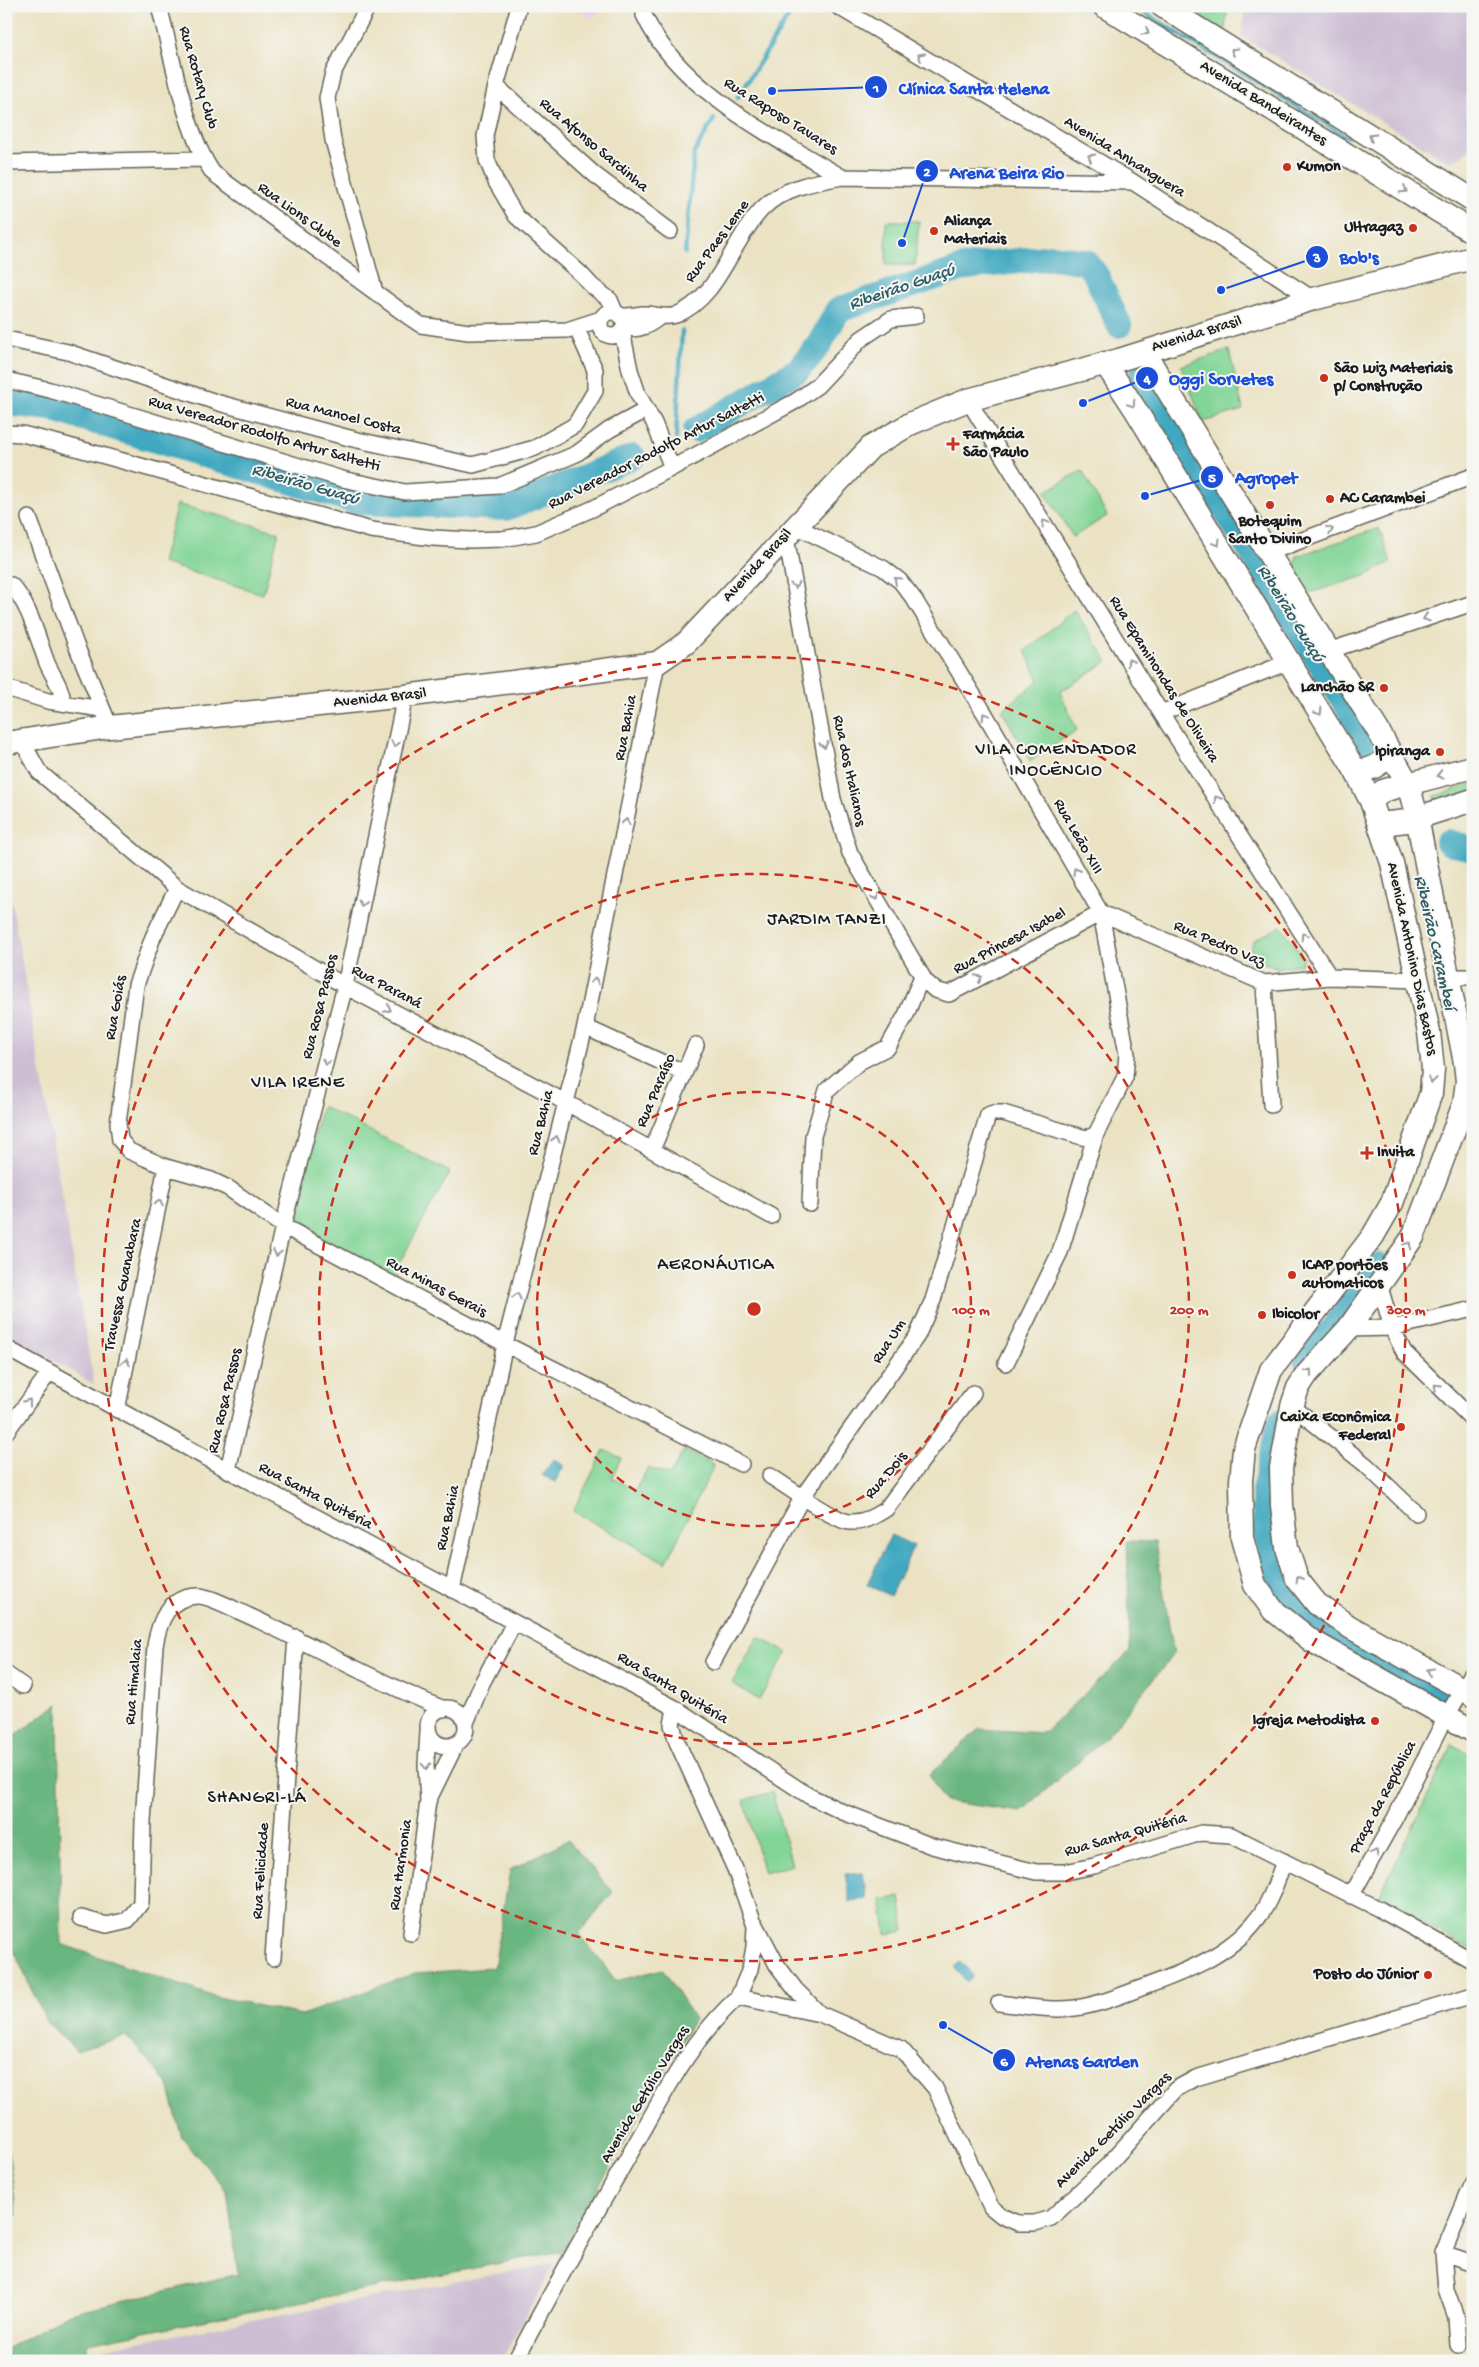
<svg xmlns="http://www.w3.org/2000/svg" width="1479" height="2367" font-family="'Gochi Hand',sans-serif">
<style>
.built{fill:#eed0e7}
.industrial{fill:#ccbed3}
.green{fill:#83d597;stroke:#50785a}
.forest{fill:#6ab680;stroke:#43694e}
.water{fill:#40a8c0;stroke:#2e626e}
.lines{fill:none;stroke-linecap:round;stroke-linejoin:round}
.stream{stroke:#40a8c0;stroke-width:4.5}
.river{stroke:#40a8c0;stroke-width:26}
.street-casing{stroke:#646156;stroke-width:18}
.secondary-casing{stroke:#646156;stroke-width:25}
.street{stroke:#fff;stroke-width:15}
.secondary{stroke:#fff;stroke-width:22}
.oneway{stroke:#999}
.ring{fill:none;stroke:#c8321e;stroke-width:2.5;stroke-dasharray:9 6}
.poi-dot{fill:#c8321e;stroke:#f6f6f2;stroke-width:2}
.labels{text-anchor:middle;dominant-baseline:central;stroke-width:4;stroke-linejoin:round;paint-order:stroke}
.street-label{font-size:16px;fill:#1c1c1c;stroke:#f6f6f2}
.poi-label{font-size:16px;font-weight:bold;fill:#1c1c1c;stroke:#f6f6f2;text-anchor:start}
.water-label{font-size:18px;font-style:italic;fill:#2c5b66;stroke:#f6f6f2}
.neighbourhood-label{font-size:18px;letter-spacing:1px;fill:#1c1c1c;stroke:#f6f6f2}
.centre{fill:#c8321e;stroke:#f6f6f2;stroke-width:2.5}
.ring-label{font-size:15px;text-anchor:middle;font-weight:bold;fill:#c8321e;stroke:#f6f6f2;stroke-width:4;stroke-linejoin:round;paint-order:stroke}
.leader{fill:none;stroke:#1d4ed8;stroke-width:2}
.callout-dot{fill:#1d4ed8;stroke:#f6f6f2;stroke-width:2}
.mark-label{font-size:15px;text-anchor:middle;font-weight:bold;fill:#fff}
.callout-label{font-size:18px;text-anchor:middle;font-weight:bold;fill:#1d4ed8;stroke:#f6f6f2;stroke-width:4;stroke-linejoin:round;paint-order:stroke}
</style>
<rect width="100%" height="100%" fill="#f6f6f2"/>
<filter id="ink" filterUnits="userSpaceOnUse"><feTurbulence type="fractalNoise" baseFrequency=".02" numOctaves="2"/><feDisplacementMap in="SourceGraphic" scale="10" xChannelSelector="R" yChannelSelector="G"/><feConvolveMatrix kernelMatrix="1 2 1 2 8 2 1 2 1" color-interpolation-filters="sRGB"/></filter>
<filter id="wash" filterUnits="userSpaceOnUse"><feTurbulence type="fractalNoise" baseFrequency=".0096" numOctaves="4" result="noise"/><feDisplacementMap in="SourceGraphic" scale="20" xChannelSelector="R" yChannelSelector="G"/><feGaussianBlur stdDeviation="1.12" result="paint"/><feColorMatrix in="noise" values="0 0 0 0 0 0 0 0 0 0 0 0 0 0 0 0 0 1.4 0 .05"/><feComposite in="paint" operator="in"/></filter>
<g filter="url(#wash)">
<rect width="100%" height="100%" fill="#eae2c2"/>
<path class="built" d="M 577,6 L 604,6 L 591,19 Z"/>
<path class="industrial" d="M 1245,6 L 1473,6 L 1473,148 L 1450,163 L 1241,36 Z
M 6,869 L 94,1384 L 6,1333 Z
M 555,2263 L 501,2361 L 88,2361 L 89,2351 Z"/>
<path class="green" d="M 1191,6 L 1226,6 L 1228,9 L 1224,35 L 1189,13 Z
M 886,221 L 919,221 L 915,265 L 886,265 Z
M 1229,350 L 1243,410 L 1203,422 L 1181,366 Z
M 1082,470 L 1107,516 L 1073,537 L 1045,492 Z
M 177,504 L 279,532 L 263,594 L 162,563 Z
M 1379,528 L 1391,562 L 1365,576 L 1306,594 L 1293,570 L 1297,556 Z
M 1074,610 L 1108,661 L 1060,692 L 1077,730 L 1030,761 L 1002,710 L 1039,680 L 1025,651 Z
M 1473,784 L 1473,795 L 1436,803 L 1434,796 Z
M 1281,926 L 1304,958 L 1301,964 L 1278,968 L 1247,957 L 1254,940 Z
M 322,1106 L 450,1172 L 391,1278 L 291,1224 Z
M 604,1450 L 621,1458 L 612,1478 L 635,1490 L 648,1468 L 670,1475 L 684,1450 L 714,1465 L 666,1563 L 573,1511 Z
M 758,1637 L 787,1652 L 759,1700 L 732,1683 Z
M 1452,1744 L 1473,1755 L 1473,1951 L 1378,1899 Z
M 772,1792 L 792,1865 L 764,1873 L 744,1800 Z
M 900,1897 L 905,1931 L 886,1934 L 881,1900 Z"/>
<path class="forest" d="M 1127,1541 L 1155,1542 L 1174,1654 L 1108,1735 L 1021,1812 L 944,1801 L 929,1775 L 979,1729 L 1043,1733 L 1130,1651 Z
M 58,1704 L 61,1944 L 209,1995 L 302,2015 L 415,1973 L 494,1968 L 510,1870 L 568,1840 L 613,1892 L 579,1933 L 616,1981 L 663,1969 L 694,2019 L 562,2251 L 88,2343 L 84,2361 L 6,2361 L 6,2349 L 69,2313 L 238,2274 L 227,2191 L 182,2138 L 167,2082 L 126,2036 L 76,2051 L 46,2021 L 6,1934 L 6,1742 Z
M 6,2138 L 17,2215 L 6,2218 Z"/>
<path class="water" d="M 554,1459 L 564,1466 L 555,1482 L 542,1475 Z
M 891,1535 L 914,1546 L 890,1596 L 867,1584 Z
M 863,1873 L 867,1899 L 850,1901 L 845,1874 Z
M 960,1962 L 973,1976 L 967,1982 L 954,1967 Z"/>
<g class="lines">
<path class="stream" d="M 1133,6 L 1347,137
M 738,97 L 795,6
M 685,253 L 694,153 L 714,119
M 676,439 L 682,331"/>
<path class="river" d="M 1142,376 L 1375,751
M 6,403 L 51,408 L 358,502 L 506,508 L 633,457
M 696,430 L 798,370 L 819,345 L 838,310 L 966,267 L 1053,257 L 1086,262 L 1096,275 L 1119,325
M 1448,842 L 1473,849
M 1307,1362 L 1381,1266
M 1280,1422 L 1264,1491 L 1266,1533 L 1274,1568 L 1292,1596 L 1314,1621 L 1345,1643 L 1439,1696"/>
</g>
</g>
<g filter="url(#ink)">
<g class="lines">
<g class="street-casing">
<path id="street" d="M 159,6 C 172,55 185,133 213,173 L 409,317 L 421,325 L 469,332 L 567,330 L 601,319
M 368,6 L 333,73 L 327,98 L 333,140 L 375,292
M 519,6 L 496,86 L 485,136 L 487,160 L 496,182 L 516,216 L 581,274 L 592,286 L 610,300 L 615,312
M 837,6 L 1133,182 L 1313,299
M 644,15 C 678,90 774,137 842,177
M 496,86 L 595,175 L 670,231
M 6,163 L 203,159
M600 324a12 12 0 1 1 24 0a12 12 0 1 1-24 0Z
M 623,316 C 629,316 635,315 642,314 C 653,313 664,319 676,315 C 720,297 731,241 762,209 C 782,188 814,182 842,177 L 1133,182
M 624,327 C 640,332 649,325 661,316
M 622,331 L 630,370 L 638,394 L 654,423 L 672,468
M 6,339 L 68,352 L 219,403 L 353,439 L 473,465 L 535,448 L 575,425 L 595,391 L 595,370 L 580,336
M 6,380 L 50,390 L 342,479 L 405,492 L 499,486 L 576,454 L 609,430 L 646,410
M 968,400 L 1161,713 L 1330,977
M 6,433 L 22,434 L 58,443 L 371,530 L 433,538 L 470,540 L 502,539 L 536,533 L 592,509 L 672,468 L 796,401 L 817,386 L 861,339 L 891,319 L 916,316
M 29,518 L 76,645 L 110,727
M 795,526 L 883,568 L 900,581 L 914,599 L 985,714 L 1101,913 L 1127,1054 L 1125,1077 L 1096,1134 L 1060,1252 L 1006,1363
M 786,537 L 833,799 L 850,853 L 925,981 L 935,990 L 949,994 L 1101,913
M 1268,553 L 1473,476
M 6,587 L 11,585 C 30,605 37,637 47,663 C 53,677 62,687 63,703
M 1328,651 L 1473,603
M 6,688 L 48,701 L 102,709
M 1161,713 L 1288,662
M 22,741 L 39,772 L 177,888 L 345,986 L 565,1102 L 771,1216
M 177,888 L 153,937 L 136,985 L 118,1123 L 120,1140 L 129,1151 L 166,1167 L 211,1180 L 228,1188 L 283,1226 L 505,1344 L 741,1464
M 1101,913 L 1264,983 L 1330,977 L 1417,980
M 1449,977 L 1473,977
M 1264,983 L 1271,1105
M 585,1027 L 683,1072
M 652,1150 L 696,1045
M 810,1204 L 813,1136 L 827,1090 L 859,1062 L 888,1047 L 906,1015 L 922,976
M 1380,1287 L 1392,1328 L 1404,1352 L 1473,1420
M 1348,1329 L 1392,1328 L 1473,1309
M 6,1348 L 228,1470 L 675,1708 L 809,1796 L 843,1812 L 932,1846 L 1036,1872 L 1065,1872 L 1094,1866 L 1201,1833 L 1231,1835 L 1379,1909 L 1473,1961
M 1292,1406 L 1366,1465 L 1416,1513
M 117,1410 L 166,1167
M 6,1432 L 49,1373
M 228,1470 L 283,1226 L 345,986 L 405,696
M 770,1476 C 785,1485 836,1522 850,1522 C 864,1523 875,1516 886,1509 L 973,1393
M 452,1590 L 505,1344 L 585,1027 L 657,663
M 713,1662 L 803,1496 L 917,1336 L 933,1300 L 988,1115 L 993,1113 L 1003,1113 L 1082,1137 L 1088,1138 L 1096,1134
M 6,1674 L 23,1686
M 675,1708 L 672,1725 L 677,1742 L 735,1869 L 755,1926 L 754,1947 L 750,1969 L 738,1997
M428 1727a19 19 0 1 1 38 0a19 19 0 1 1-38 0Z
M 466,1723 L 482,1683 L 514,1623
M 428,1801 L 456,1744
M 1351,1896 L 1395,1818 L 1446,1717 L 1473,1672
M 81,1918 L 107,1925 L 128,1920 L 141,1903 L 143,1821 L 155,1646 C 159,1621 168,1597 197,1596 C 209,1595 235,1610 247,1615 C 313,1645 376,1682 444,1709
M 755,1923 L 777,1965 L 795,1989 L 820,2014
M 411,1933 L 428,1801 L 426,1765 L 428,1731
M 273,1958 L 296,1637
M 999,2003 C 1024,2006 1051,2011 1075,2008 C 1097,2005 1120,1996 1141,1988 C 1182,1973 1229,1956 1257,1919 C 1270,1903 1277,1881 1284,1861
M 1443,2253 L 1473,2263
M 1458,2345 L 1456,2317 L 1446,2289 L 1443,2253 L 1473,2182
M 515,2361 C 553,2290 591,2221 631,2152 C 664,2095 688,2043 738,1997 L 820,2014 L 901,2049 L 935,2088 L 991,2207 L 1002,2216 L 1018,2223 L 1035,2223 L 1051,2218 L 1107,2166 L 1176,2089 L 1196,2078 L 1473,1995"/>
</g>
<g class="secondary-casing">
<path id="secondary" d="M 1104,6 L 1473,232
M 1162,6 L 1473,200
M 1144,352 L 1377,729 L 1408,784 L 1417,817 L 1465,1063 L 1467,1081 L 1464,1104 L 1413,1237 L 1348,1329 L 1307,1374 L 1298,1388 L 1292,1406 L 1281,1468 L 1282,1505 L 1287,1548 L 1297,1579 L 1317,1604 L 1350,1627 L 1473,1695
M 1105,363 L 1137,412 L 1355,770 L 1371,801 L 1392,863 L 1429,1032 L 1433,1069 L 1431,1093 L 1392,1203 L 1373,1236 L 1271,1370 L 1244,1449 L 1241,1481 L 1242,1538 L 1255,1585 L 1273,1610 L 1312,1641 L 1473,1731
M 6,743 L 110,727 L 405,696 L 657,663 L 686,643 L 871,447 L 912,423 L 968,400 L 1119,360 L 1313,299 L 1473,258
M 1355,770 C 1372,771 1381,765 1390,752
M 1371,801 L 1383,791 L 1396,787 L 1473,767
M 1380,824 L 1407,821 L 1473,800"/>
</g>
<use href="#street" class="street"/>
<use href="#secondary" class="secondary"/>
</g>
<defs><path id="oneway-chevron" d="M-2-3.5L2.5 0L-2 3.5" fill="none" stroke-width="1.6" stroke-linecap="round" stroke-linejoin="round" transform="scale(1.25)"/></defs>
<g class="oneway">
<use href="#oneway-chevron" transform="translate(1146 32) rotate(32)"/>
<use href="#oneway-chevron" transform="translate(1234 51) rotate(-148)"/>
<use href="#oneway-chevron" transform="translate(921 56) rotate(-149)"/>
<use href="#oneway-chevron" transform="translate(1372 137) rotate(-148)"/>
<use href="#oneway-chevron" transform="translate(1091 157) rotate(-149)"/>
<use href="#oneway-chevron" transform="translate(1404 190) rotate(31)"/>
<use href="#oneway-chevron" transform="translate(1132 404) rotate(57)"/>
<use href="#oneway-chevron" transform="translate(1045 523) rotate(-122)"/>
<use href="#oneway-chevron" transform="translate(1330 530) rotate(-21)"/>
<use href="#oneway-chevron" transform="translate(1217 543) rotate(59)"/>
<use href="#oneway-chevron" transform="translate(897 580) rotate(-138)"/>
<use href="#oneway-chevron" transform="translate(795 585) rotate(80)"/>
<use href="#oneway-chevron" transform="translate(1426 618) rotate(162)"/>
<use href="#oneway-chevron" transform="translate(1130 662) rotate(-122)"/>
<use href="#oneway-chevron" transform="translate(1319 712) rotate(58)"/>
<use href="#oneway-chevron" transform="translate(985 716) rotate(-121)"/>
<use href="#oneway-chevron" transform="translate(395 744) rotate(102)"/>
<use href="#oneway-chevron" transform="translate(824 745) rotate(80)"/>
<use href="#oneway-chevron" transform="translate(1440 775) rotate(165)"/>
<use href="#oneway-chevron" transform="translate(1217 799) rotate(-123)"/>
<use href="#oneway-chevron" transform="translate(626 822) rotate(-79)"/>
<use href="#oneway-chevron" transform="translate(1076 871) rotate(-120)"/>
<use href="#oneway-chevron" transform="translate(876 897) rotate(60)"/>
<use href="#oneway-chevron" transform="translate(362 903) rotate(102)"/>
<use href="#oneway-chevron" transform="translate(1304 936) rotate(-123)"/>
<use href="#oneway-chevron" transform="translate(979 978) rotate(-28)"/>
<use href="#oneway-chevron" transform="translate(595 981) rotate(-78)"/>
<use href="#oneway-chevron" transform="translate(388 1009) rotate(28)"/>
<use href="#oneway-chevron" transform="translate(326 1062) rotate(105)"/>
<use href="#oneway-chevron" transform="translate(1432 1080) rotate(97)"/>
<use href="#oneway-chevron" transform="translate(556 1139) rotate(-76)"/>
<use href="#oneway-chevron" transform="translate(159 1203) rotate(-78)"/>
<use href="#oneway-chevron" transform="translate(1408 1245) rotate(-56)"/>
<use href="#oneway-chevron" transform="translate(277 1253) rotate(103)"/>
<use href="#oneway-chevron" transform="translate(517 1296) rotate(-76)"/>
<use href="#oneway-chevron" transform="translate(126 1362) rotate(-78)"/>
<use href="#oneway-chevron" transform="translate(1309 1372) rotate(-53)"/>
<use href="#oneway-chevron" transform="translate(1437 1387) rotate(-136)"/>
<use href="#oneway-chevron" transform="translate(28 1402) rotate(-54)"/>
<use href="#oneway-chevron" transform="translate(1299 1579) rotate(-120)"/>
<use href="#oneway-chevron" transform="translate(1430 1671) rotate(-151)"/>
<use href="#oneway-chevron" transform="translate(426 1766) rotate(88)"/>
<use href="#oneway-chevron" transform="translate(1375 1853) rotate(-61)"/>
</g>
</g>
<g class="ring">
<circle cx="754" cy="1309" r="217"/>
<circle cx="754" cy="1309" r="435"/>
<circle cx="754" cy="1309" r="652"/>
</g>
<g class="poi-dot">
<circle cx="1287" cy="167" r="5"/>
<circle cx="1413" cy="228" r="5"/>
<circle cx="934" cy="231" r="5"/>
<circle cx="1324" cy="378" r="5"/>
<path d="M950.5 436.5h5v5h5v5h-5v5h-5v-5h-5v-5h5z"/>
<circle cx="1330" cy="499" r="5"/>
<circle cx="1270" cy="505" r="5"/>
<circle cx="1384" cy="688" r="5"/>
<circle cx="1440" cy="752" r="5"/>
<path d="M1364.5 1145.5h5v5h5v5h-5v5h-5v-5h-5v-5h5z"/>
<circle cx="1292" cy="1275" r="5"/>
<circle cx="1262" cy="1315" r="5"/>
<circle cx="1401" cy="1427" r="5"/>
<circle cx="1375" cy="1721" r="5"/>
<circle cx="1428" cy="1975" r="5"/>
</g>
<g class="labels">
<g class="street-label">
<text transform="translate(197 78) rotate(74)">Rua Rotary Club</text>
<text transform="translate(1263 104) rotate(32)">Avenida Bandeirantes</text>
<text transform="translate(780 117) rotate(32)">Rua Raposo Tavares</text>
<text transform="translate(593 146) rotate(40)">Rua Afonso Sardinha</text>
<text transform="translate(1124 158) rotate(32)">Avenida Anhanguera</text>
<text transform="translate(299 216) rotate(36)">Rua Lions Clube</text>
<text transform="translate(718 242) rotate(-54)">Rua Paes Leme</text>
<text transform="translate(1197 335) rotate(-17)">Avenida Brasil</text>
<text transform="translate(343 417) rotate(14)">Rua Manoel Costa</text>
<text transform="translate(264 435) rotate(16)">Rua Vereador Rodolfo Artur Saltetti</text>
<text transform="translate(657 452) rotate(-27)">Rua Vereador Rodolfo Artur Saltetti</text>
<text transform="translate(758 566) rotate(-47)">Avenida Brasil</text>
<text transform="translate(1163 680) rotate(58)">Rua Epaminondas de Oliveira</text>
<text transform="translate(380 699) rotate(-6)">Avenida Brasil</text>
<text transform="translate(627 728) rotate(-79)">Rua Bahia</text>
<text transform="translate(848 771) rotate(78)">Rua dos Italianos</text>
<text transform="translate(1077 837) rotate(60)">Rua Leão XIII</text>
<text transform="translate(1010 942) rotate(-28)">Rua Princesa Isabel</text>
<text transform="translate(1219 945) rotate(23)">Rua Pedro Vaz</text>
<text transform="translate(1411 959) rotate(78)">Avenida Antonino Dias Bastos</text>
<text transform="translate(386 988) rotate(28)">Rua Paraná</text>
<text transform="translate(321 1007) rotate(-76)">Rua Rosa Passos</text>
<text transform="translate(117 1008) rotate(-80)">Rua Goiás</text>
<text transform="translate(657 1091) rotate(-67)">Rua Paraíso</text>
<text transform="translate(542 1123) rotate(-76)">Rua Bahia</text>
<text transform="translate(124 1285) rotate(-78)">Travessa Guanabara</text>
<text transform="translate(436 1288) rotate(28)">Rua Minas Gerais</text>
<text transform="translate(890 1342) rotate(-57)">Rua Um</text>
<text transform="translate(226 1401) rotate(-77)">Rua Rosa Passos</text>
<text transform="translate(887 1476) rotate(-50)">Rua Dois</text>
<text transform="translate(315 1497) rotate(28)">Rua Santa Quitéria</text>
<text transform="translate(449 1518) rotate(-78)">Rua Bahia</text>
<text transform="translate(135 1682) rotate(-85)">Rua Himalaia</text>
<text transform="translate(672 1689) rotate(31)">Rua Santa Quitéria</text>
<text transform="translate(1384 1798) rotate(-62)">Praça da República</text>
<text transform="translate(1126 1836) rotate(-16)">Rua Santa Quitéria</text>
<text transform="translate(402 1865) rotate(-82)">Rua Harmonia</text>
<text transform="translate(262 1871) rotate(-86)">Rua Felicidade</text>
<text transform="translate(646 2095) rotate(-59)">Avenida Getúlio Vargas</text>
<text transform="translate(1114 2131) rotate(-45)">Avenida Getúlio Vargas</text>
</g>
<g class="poi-label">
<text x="1297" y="167">Kumon</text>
<text x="944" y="222">Aliança<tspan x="944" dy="18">Materiais</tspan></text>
<text x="1403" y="228" text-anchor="end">Ultragaz</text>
<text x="1334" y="369">São Luiz Materiais<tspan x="1334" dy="18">p/ Construção</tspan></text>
<text x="963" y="435">Farmácia<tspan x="963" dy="18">São Paulo</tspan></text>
<text x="1340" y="499">AC Carambei</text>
<text x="1270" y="522" text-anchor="middle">Botequim<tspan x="1270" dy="18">Santo Divino</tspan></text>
<text x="1374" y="688" text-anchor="end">Lanchão SR</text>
<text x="1430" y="752" text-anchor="end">Ipiranga</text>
<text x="1377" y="1153">Invita</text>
<text x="1302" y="1266">ICAP portões<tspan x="1302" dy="18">automaticos</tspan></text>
<text x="1272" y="1315">Ibicolor</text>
<text x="1391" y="1418" text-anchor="end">Caixa Econômica<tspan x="1391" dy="18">Federal</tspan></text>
<text x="1365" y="1721" text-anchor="end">Igreja Metodista</text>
<text x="1418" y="1975" text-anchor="end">Posto do Júnior</text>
</g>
<g class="water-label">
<text transform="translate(902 288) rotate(-19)">Ribeirão Guaçú</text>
<text transform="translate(305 485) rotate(16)">Ribeirão Guaçú</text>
<text transform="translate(1290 614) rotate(58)">Ribeirão Guaçú</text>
<text transform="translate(1434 943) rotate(77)">Ribeirão Carambeí</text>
</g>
<g class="neighbourhood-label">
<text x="1056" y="750">VILA COMENDADOR<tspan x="1056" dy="21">INOCÊNCIO</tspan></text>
<text x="827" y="920">JARDIM TANZI</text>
<text x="298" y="1083">VILA IRENE</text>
<text x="716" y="1265">AERONÁUTICA</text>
<text x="257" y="1798">SHANGRI-LÁ</text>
</g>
</g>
<circle cx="754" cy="1309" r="8" class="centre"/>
<g class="ring-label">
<text x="971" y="1314">100 m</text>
<text x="1189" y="1314">200 m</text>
<text x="1406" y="1314">300 m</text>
</g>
<path class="leader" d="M772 91L876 87M902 243L927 171M1221 290L1317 257M1083 403L1147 378M1145 496L1212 477M943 2025L1004 2060"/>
<g class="callout-dot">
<circle cx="772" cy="91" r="5"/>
<circle cx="902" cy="243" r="5"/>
<circle cx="1221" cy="290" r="5"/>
<circle cx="1083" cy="403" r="5"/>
<circle cx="1145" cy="496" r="5"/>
<circle cx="943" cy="2025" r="5"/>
<circle cx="876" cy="87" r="12"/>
<circle cx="927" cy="171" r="12"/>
<circle cx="1317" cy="257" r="12"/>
<circle cx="1147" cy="378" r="12"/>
<circle cx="1212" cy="477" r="12"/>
<circle cx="1004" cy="2060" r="12"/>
</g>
<g class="mark-label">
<text x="876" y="92">1</text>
<text x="927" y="176">2</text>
<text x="1317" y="262">3</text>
<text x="1147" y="383">4</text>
<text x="1212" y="482">5</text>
<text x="1004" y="2066">6</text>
</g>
<g class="callout-label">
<text x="974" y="94">Clínica Santa Helena</text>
<text x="1007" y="178">Arena Beira Rio</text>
<text x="1359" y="263">Bob's</text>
<text x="1221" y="384">Oggi Sorvetes</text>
<text x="1266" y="483">Agropet</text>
<text x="1082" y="2067">Atenas Garden</text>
</g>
<rect width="1479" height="2367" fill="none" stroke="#f6f6f2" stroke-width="25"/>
</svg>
